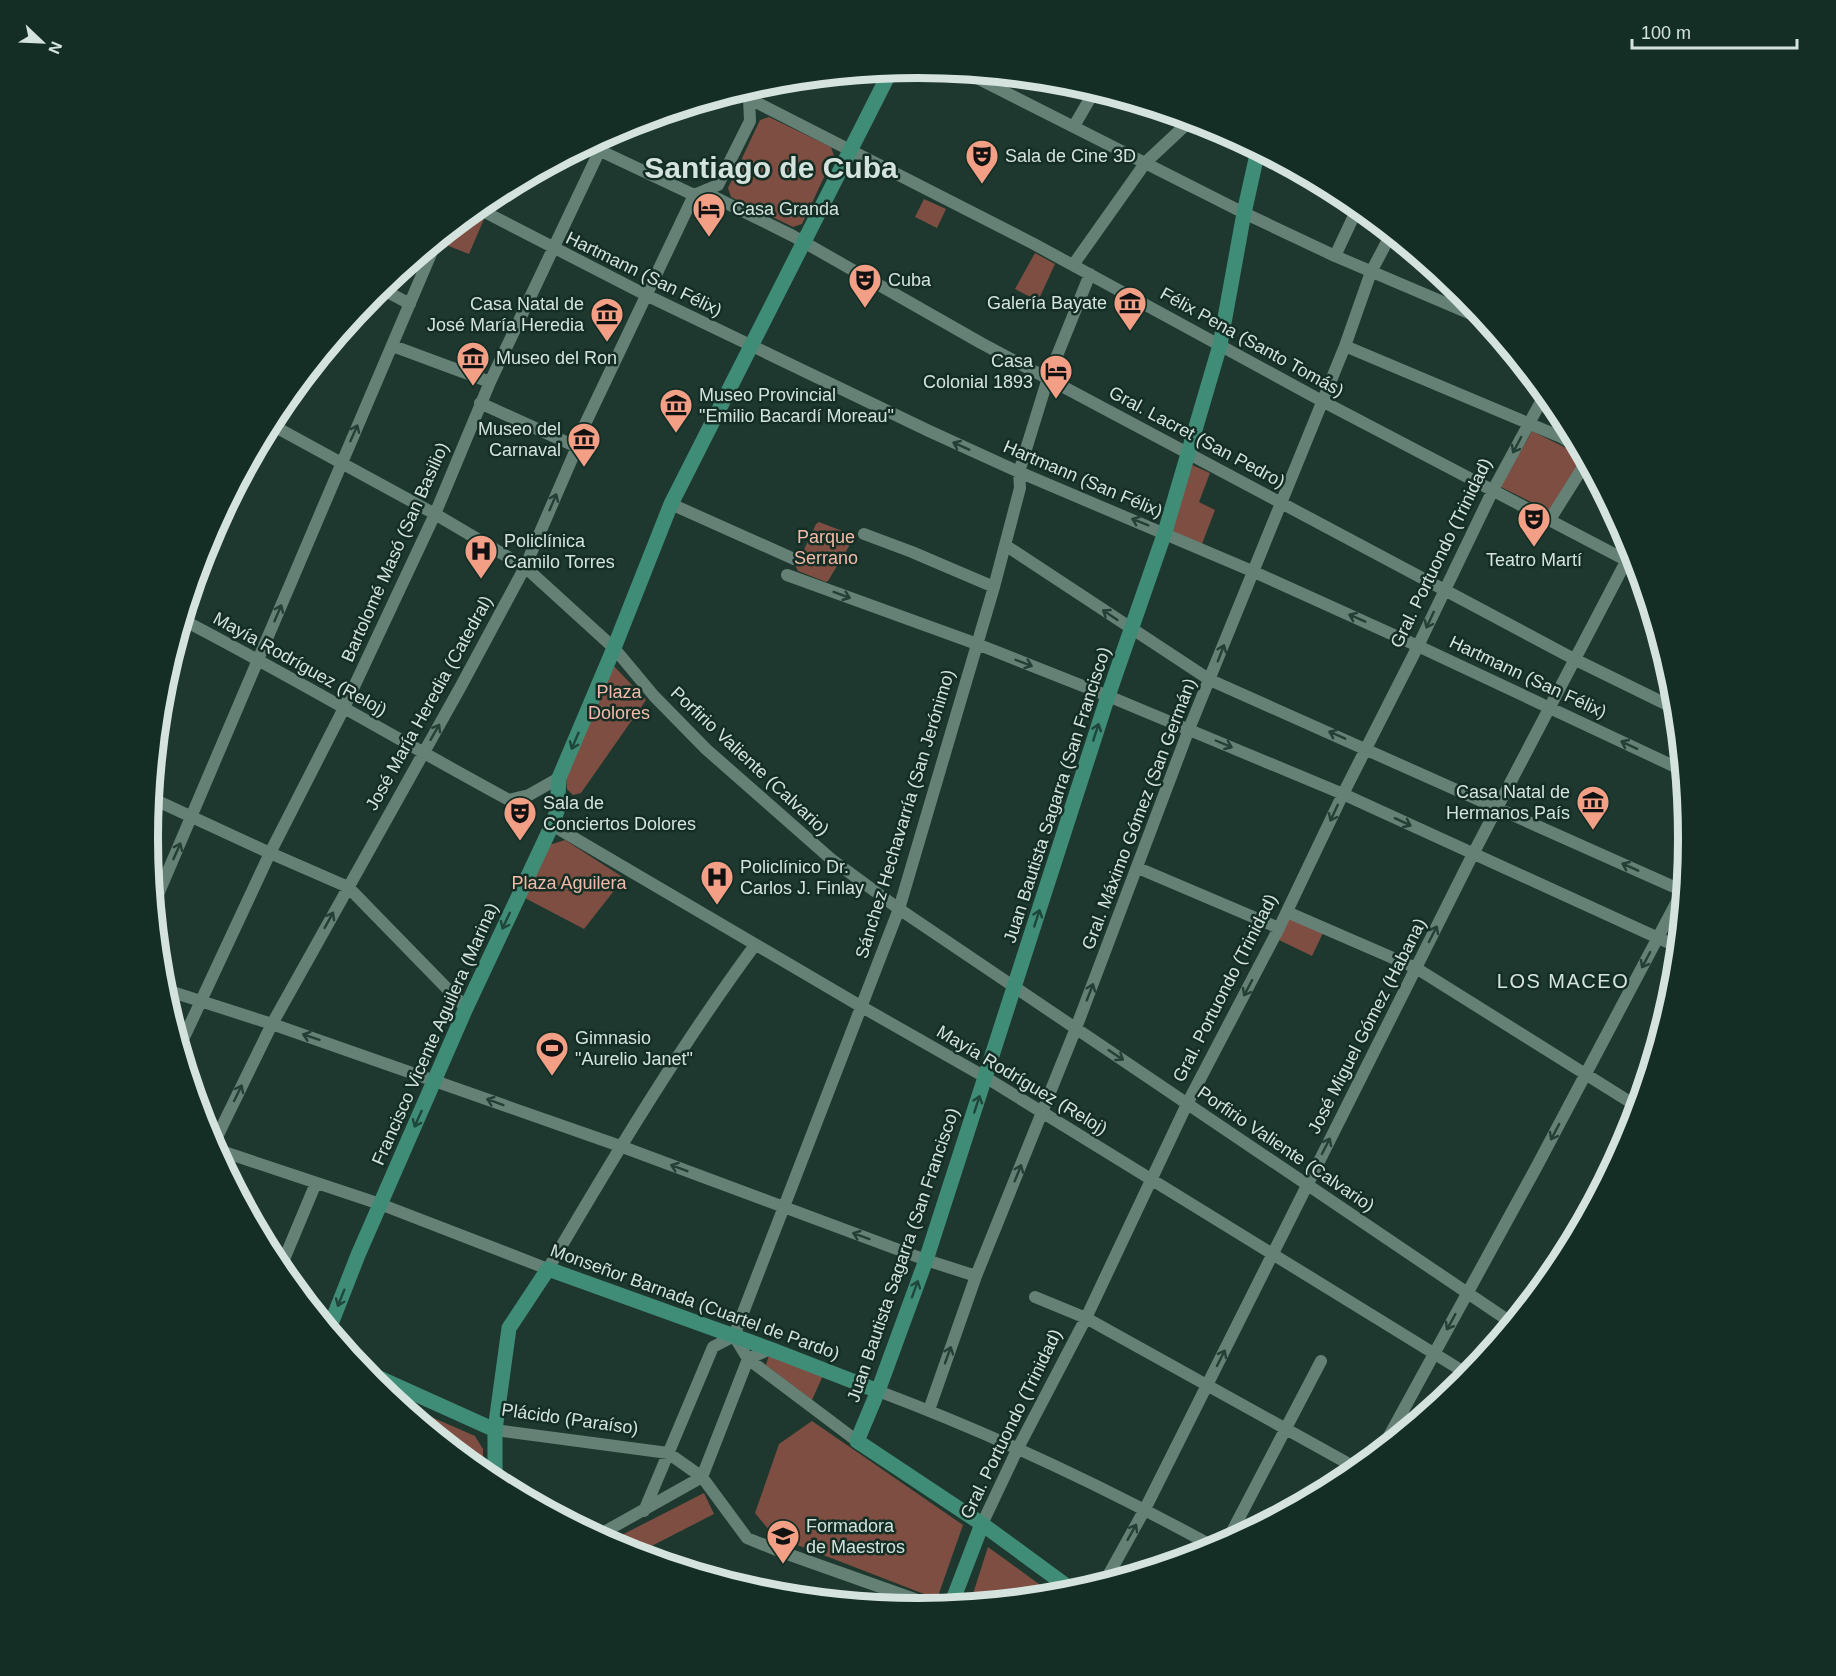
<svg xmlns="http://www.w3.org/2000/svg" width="1836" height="1676" font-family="Arial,sans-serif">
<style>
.green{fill:#7d4e41}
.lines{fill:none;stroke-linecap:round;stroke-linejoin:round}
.minor{stroke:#658176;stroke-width:12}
.major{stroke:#408d77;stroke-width:15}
.oneway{stroke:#243f35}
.oneway2{stroke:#1f463a}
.labels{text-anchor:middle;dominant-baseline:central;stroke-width:5;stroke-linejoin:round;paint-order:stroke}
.poi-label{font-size:18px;fill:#d4e3dd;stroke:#142e25;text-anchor:start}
.street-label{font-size:18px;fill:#d4e3dd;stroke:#142e25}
.park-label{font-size:18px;fill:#f4baa8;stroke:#142e25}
.neighbourhood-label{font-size:20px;letter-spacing:1.5px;fill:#d4e3dd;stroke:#142e25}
.town-label{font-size:30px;font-weight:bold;fill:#d4e3dd;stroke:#142e25}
.rim{fill:none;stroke:#d4e3dd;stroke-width:8}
</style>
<rect width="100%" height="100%" fill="#1e382f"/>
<path class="green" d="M 769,117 L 831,147 L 834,156 L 802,224 L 793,227 L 731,197 L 728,188 L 760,120 Z
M 924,199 L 946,209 L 937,228 L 915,217 Z
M 471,213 L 484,219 L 469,254 L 441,243 L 445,235 Z
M 1035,253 L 1055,264 L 1038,301 L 1015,289 Z
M 1532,431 L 1584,457 L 1549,511 L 1501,487 Z
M 1192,465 L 1210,473 L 1199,502 L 1215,510 L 1202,544 L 1170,530 Z
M 819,522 L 853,535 L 854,538 L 828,581 L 826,582 L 798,571 L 796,567 L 816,524 Z
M 613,665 L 646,700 L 581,793 L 573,795 L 567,789 L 566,778 Z
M 565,840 L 624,878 L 584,929 L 523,897 L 549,845 Z
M 1290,916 L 1323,933 L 1312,956 L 1279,940 Z
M 769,1355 L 824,1373 L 812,1400 L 766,1365 Z
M 397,1402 L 475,1436 L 483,1449 L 483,1473 Z
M 812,1421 L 963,1525 L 937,1599 L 774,1536 L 755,1513 L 779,1444 Z
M 704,1493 L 714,1514 L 636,1554 L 608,1542 Z
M 988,1547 L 1054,1595 L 970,1603 Z"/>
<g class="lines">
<path class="minor" d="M 965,72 L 1244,213 L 1335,256 L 1485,320
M 736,92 L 1034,244 L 1322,401 L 1637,566
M 1074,126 L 1095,90
M 588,145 L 694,195
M 704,192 L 793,236 L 981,343 L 1574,659 L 1676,709
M 477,208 L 646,295 L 929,431 L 1019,472 L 1252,571 L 1418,646 L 1682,770
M 1335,256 L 1358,207
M 1073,265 L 1146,162 L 1191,120
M 380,288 L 410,304
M 393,346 L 490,382
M 1345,346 L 1561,437 L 1579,448
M 480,403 L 577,447
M 270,424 L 435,514 L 525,567 L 614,648 L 654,696 L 706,749 L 831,859 L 899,909 L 1512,1323
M 1606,499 L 1605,501 L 1608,502
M 671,504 L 794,559
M 1549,521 L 1586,462
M 864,534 L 912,552 L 994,587
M 1005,545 L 1210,680 L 1683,891
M 787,575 L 977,644 L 1108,696 L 1343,794 L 1678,947
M 183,620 C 293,677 400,741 509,800 L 529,795 L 559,778
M 183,621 L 250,462
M 151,798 L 270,853 L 348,887 L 466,1008
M 552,825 L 862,1007 L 985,1077 L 1469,1375
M 1138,868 L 1279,928
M 154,904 L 436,242
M 1287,912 L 1416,968 L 1638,1107
M 163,989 L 272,1024 L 620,1146 L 926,1260 L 976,1276
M 180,1046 L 270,853 L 344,708 L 435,514 L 490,382 L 607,135
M 213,1145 L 272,1024 L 461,686 L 525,567 L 577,447 L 577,441 L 694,195 L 718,185 L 750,121 L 749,98 L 755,86
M 215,1149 L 380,1204 L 548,1269 C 613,1158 679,1048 755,945
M 280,1269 L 316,1183
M 1035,1297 L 1086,1318 L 1358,1469
M 734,1336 L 748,1359 L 857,1441
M 878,1391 C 995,1435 1107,1488 1216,1548
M 929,1410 L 976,1276 L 1076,1028 L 1189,729 L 1345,346 L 1371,272 L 1391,234
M 495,1430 L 668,1453 L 702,1477 L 747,1538 L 779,1551 L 937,1607
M 1382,1449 L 1537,1166 L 1683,890
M 644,1511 L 713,1347 L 734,1336 L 899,909 L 994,587 L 1020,488 L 1019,472 L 1048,378 L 1090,274
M 982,1524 L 1018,1448 L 1086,1318 L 1187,1104 L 1279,928 L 1343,794 L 1418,646 L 1493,490 L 1545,394
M 597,1536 L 702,1477 L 748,1359 L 770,1349
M 1226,1543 L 1321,1361
M 1104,1583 L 1145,1509 L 1473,854 L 1632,550"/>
<path class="major" d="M 329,1329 L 358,1255 L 466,1008 L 552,825 L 557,811 L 559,778 L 614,648 L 671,504 L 891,70
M 364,1371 L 495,1430
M 495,1481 L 495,1430 L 509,1328 L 548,1269 L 770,1349 L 878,1391
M 1075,1592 L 982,1524 L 857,1441 L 878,1391 L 926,1260 L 1108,696 L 1165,532 L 1220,345 L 1244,213 L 1258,150
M 951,1605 L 982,1524"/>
</g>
<defs><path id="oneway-shaft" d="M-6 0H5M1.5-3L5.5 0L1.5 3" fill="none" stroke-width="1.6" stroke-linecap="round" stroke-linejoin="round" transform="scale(1.5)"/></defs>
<g class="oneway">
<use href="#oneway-shaft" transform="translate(354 433) rotate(-66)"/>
<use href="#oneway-shaft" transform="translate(1517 445) rotate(118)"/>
<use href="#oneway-shaft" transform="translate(961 446) rotate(-156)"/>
<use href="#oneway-shaft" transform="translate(553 502) rotate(-67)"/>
<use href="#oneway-shaft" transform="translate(1140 522) rotate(-158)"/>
<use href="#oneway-shaft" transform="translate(842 595) rotate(20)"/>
<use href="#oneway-shaft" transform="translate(278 613) rotate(-67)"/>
<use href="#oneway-shaft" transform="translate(1110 615) rotate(-146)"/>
<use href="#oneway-shaft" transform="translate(1357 618) rotate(-156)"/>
<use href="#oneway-shaft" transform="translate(1430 620) rotate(115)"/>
<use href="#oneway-shaft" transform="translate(1221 653) rotate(-69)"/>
<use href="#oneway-shaft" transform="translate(1024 663) rotate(21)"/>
<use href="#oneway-shaft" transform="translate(435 732) rotate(-60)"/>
<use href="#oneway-shaft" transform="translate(1337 735) rotate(-156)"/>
<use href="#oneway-shaft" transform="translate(1224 744) rotate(23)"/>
<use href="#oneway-shaft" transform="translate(1629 745) rotate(-155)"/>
<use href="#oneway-shaft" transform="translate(1334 813) rotate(115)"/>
<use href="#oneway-shaft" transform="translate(1403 822) rotate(25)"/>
<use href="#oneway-shaft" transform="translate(177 851) rotate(-66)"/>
<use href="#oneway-shaft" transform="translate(1630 867) rotate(-156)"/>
<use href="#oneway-shaft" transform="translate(329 920) rotate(-61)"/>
<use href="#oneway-shaft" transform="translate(1433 934) rotate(-63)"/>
<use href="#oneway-shaft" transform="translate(1646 960) rotate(118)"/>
<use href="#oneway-shaft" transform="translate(1248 988) rotate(118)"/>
<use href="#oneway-shaft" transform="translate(1090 992) rotate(-69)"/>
<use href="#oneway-shaft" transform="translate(311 1037) rotate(-161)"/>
<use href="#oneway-shaft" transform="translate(1116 1055) rotate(34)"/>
<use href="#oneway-shaft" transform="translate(238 1093) rotate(-64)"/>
<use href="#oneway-shaft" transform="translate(495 1102) rotate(-160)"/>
<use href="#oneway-shaft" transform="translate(1555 1132) rotate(118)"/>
<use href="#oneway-shaft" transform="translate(1326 1146) rotate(-63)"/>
<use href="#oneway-shaft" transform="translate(679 1168) rotate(-159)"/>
<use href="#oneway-shaft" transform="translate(1018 1173) rotate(-68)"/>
<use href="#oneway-shaft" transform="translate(861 1236) rotate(-160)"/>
<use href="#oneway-shaft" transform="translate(1451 1322) rotate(119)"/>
<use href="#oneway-shaft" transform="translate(948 1355) rotate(-70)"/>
<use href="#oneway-shaft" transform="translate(1221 1358) rotate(-63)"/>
<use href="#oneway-shaft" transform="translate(1132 1532) rotate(-61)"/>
</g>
<g class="oneway2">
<use href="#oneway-shaft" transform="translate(1096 732) rotate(-72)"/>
<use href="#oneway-shaft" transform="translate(575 741) rotate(113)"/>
<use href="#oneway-shaft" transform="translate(1037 918) rotate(-72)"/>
<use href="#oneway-shaft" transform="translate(506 921) rotate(115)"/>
<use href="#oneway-shaft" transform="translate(977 1104) rotate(-72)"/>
<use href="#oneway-shaft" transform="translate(418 1119) rotate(114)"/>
<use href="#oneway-shaft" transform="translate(915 1289) rotate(-70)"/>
<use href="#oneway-shaft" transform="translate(341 1298) rotate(112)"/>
</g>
<defs>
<g id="theatre-pin" transform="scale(1.725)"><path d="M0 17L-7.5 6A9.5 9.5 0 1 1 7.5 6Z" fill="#f39f86" stroke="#142e25"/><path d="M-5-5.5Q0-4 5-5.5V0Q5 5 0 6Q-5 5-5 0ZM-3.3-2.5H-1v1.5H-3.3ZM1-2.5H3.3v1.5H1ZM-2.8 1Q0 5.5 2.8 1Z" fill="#111"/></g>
<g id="hotel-pin" transform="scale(1.725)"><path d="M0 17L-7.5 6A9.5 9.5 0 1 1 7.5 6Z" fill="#f39f86" stroke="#142e25"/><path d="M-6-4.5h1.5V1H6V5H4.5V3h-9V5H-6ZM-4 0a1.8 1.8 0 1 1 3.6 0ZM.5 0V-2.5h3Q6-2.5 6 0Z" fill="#111"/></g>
<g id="museum-pin" transform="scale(1.725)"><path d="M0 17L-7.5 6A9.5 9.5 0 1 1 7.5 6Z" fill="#f39f86" stroke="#142e25"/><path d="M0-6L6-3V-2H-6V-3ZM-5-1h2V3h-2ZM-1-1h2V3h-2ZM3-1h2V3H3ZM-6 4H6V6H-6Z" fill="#111"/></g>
<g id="hospital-pin" transform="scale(1.725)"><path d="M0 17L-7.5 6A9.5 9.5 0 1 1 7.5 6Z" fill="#f39f86" stroke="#142e25"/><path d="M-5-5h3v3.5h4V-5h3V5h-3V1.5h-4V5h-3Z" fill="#111"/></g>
<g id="stadium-pin" transform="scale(1.725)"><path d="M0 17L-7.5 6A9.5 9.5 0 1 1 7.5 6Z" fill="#f39f86" stroke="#142e25"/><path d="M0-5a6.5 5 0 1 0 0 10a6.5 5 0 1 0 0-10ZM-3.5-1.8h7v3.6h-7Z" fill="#111"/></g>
<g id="university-pin" transform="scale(1.725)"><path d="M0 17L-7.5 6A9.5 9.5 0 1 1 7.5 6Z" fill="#f39f86" stroke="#142e25"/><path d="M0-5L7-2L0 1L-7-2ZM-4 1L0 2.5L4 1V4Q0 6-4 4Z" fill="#111"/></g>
</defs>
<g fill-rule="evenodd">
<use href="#theatre-pin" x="982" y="156"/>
<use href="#hotel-pin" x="709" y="209"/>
<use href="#theatre-pin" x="865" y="280"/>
<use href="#museum-pin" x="1130" y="303"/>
<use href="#museum-pin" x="607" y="314"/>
<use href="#museum-pin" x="473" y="358"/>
<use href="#hotel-pin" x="1056" y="371"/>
<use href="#museum-pin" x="676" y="405"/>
<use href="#museum-pin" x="584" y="439"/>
<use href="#theatre-pin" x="1534" y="519"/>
<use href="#hospital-pin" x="481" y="551"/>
<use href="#museum-pin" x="1593" y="802"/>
<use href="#theatre-pin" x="520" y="813"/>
<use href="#hospital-pin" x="717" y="877"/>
<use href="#stadium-pin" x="552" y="1048"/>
<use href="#university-pin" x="783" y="1536"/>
</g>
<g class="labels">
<g class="poi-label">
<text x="1005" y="156">Sala de Cine 3D</text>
<text x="732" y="209">Casa Granda</text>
<text x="888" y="280">Cuba</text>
<text x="1107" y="303" text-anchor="end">Galería Bayate</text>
<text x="584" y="304" text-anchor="end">Casa Natal de<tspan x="584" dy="21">José María Heredia</tspan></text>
<text x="496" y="358">Museo del Ron</text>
<text x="1033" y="361" text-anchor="end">Casa<tspan x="1033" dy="21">Colonial 1893</tspan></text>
<text x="699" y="395">Museo Provincial<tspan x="699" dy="21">"Emilio Bacardí Moreau"</tspan></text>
<text x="561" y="429" text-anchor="end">Museo del<tspan x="561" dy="21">Carnaval</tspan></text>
<text x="504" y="541">Policlínica<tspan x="504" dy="21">Camilo Torres</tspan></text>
<text x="1534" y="560" text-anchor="middle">Teatro Martí</text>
<text x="1570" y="792" text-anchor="end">Casa Natal de<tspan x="1570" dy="21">Hermanos País</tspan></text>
<text x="543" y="803">Sala de<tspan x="543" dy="21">Conciertos Dolores</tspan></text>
<text x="740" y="867">Policlínico Dr.<tspan x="740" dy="21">Carlos J. Finlay</tspan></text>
<text x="575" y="1038">Gimnasio<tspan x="575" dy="21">"Aurelio Janet"</tspan></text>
<text x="806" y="1526">Formadora<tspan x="806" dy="21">de Maestros</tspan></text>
</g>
<g class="street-label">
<text transform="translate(644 274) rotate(26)">Hartmann (San Félix)</text>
<text transform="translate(1252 342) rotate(29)">Félix Pena (Santo Tomás)</text>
<text transform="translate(1197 437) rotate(28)">Gral. Lacret (San Pedro)</text>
<text transform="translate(1083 479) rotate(23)">Hartmann (San Félix)</text>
<text transform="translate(395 552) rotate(-66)">Bartolomé Masó (San Basilio)</text>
<text transform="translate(1441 553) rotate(-64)">Gral. Portuondo (Trinidad)</text>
<text transform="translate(300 664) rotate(29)">Mayía Rodríguez (Reloj)</text>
<text transform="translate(1528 677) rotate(25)">Hartmann (San Félix)</text>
<text transform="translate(429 703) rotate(-61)">José María Heredia (Catedral)</text>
<text transform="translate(750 761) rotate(43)">Porfirio Valiente (Calvario)</text>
<text transform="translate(1057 795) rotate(-72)">Juan Bautista Sagarra (San Francisco)</text>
<text transform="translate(905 814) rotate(-73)">Sánchez Hechavarría (San Jerónimo)</text>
<text transform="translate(1139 814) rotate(-69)">Gral. Máximo Gómez (San Germán)</text>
<text transform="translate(1225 988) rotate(-63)">Gral. Portuondo (Trinidad)</text>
<text transform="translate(1367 1026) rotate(-63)">José Miguel Gómez (Habana)</text>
<text transform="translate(435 1034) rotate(-66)">Francisco Vicente Aguilera (Marina)</text>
<text transform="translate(1022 1080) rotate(31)">Mayía Rodríguez (Reloj)</text>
<text transform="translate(1286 1149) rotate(34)">Porfirio Valiente (Calvario)</text>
<text transform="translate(903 1255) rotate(-71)">Juan Bautista Sagarra (San Francisco)</text>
<text transform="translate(695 1302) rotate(20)">Monseñor Barnada (Cuartel de Pardo)</text>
<text transform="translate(570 1419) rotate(8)">Plácido (Paraíso)</text>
<text transform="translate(1011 1424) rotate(-64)">Gral. Portuondo (Trinidad)</text>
</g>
<g class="park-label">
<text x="826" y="537">Parque<tspan x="826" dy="21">Serrano</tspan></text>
<text x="619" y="692">Plaza<tspan x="619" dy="21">Dolores</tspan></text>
<text x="569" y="883">Plaza Aguilera</text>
</g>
<g class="neighbourhood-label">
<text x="1563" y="981">LOS MACEO</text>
</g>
<g class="town-label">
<text x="771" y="167">Santiago de Cuba</text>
</g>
</g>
<path d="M0 0H1836V1676H0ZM158 838a760 760 0 1 1 1520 0a760 760 0 1 1-1520 0Z" fill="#142e25" fill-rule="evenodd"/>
<path class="rim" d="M158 838a760 760 0 1 1 1520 0a760 760 0 1 1-1520 0Z"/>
<g transform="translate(42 42) rotate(113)" stroke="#142e25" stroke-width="4.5" paint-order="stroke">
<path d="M0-4.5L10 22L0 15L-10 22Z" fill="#d4e3dd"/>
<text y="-9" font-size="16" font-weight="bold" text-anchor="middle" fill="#d4e3dd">N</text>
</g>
<path d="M1632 39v9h165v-9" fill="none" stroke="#d4e3dd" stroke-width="3"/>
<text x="1641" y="39" font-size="18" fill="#d4e3dd" stroke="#142e25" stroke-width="4.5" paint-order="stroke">100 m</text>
</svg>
